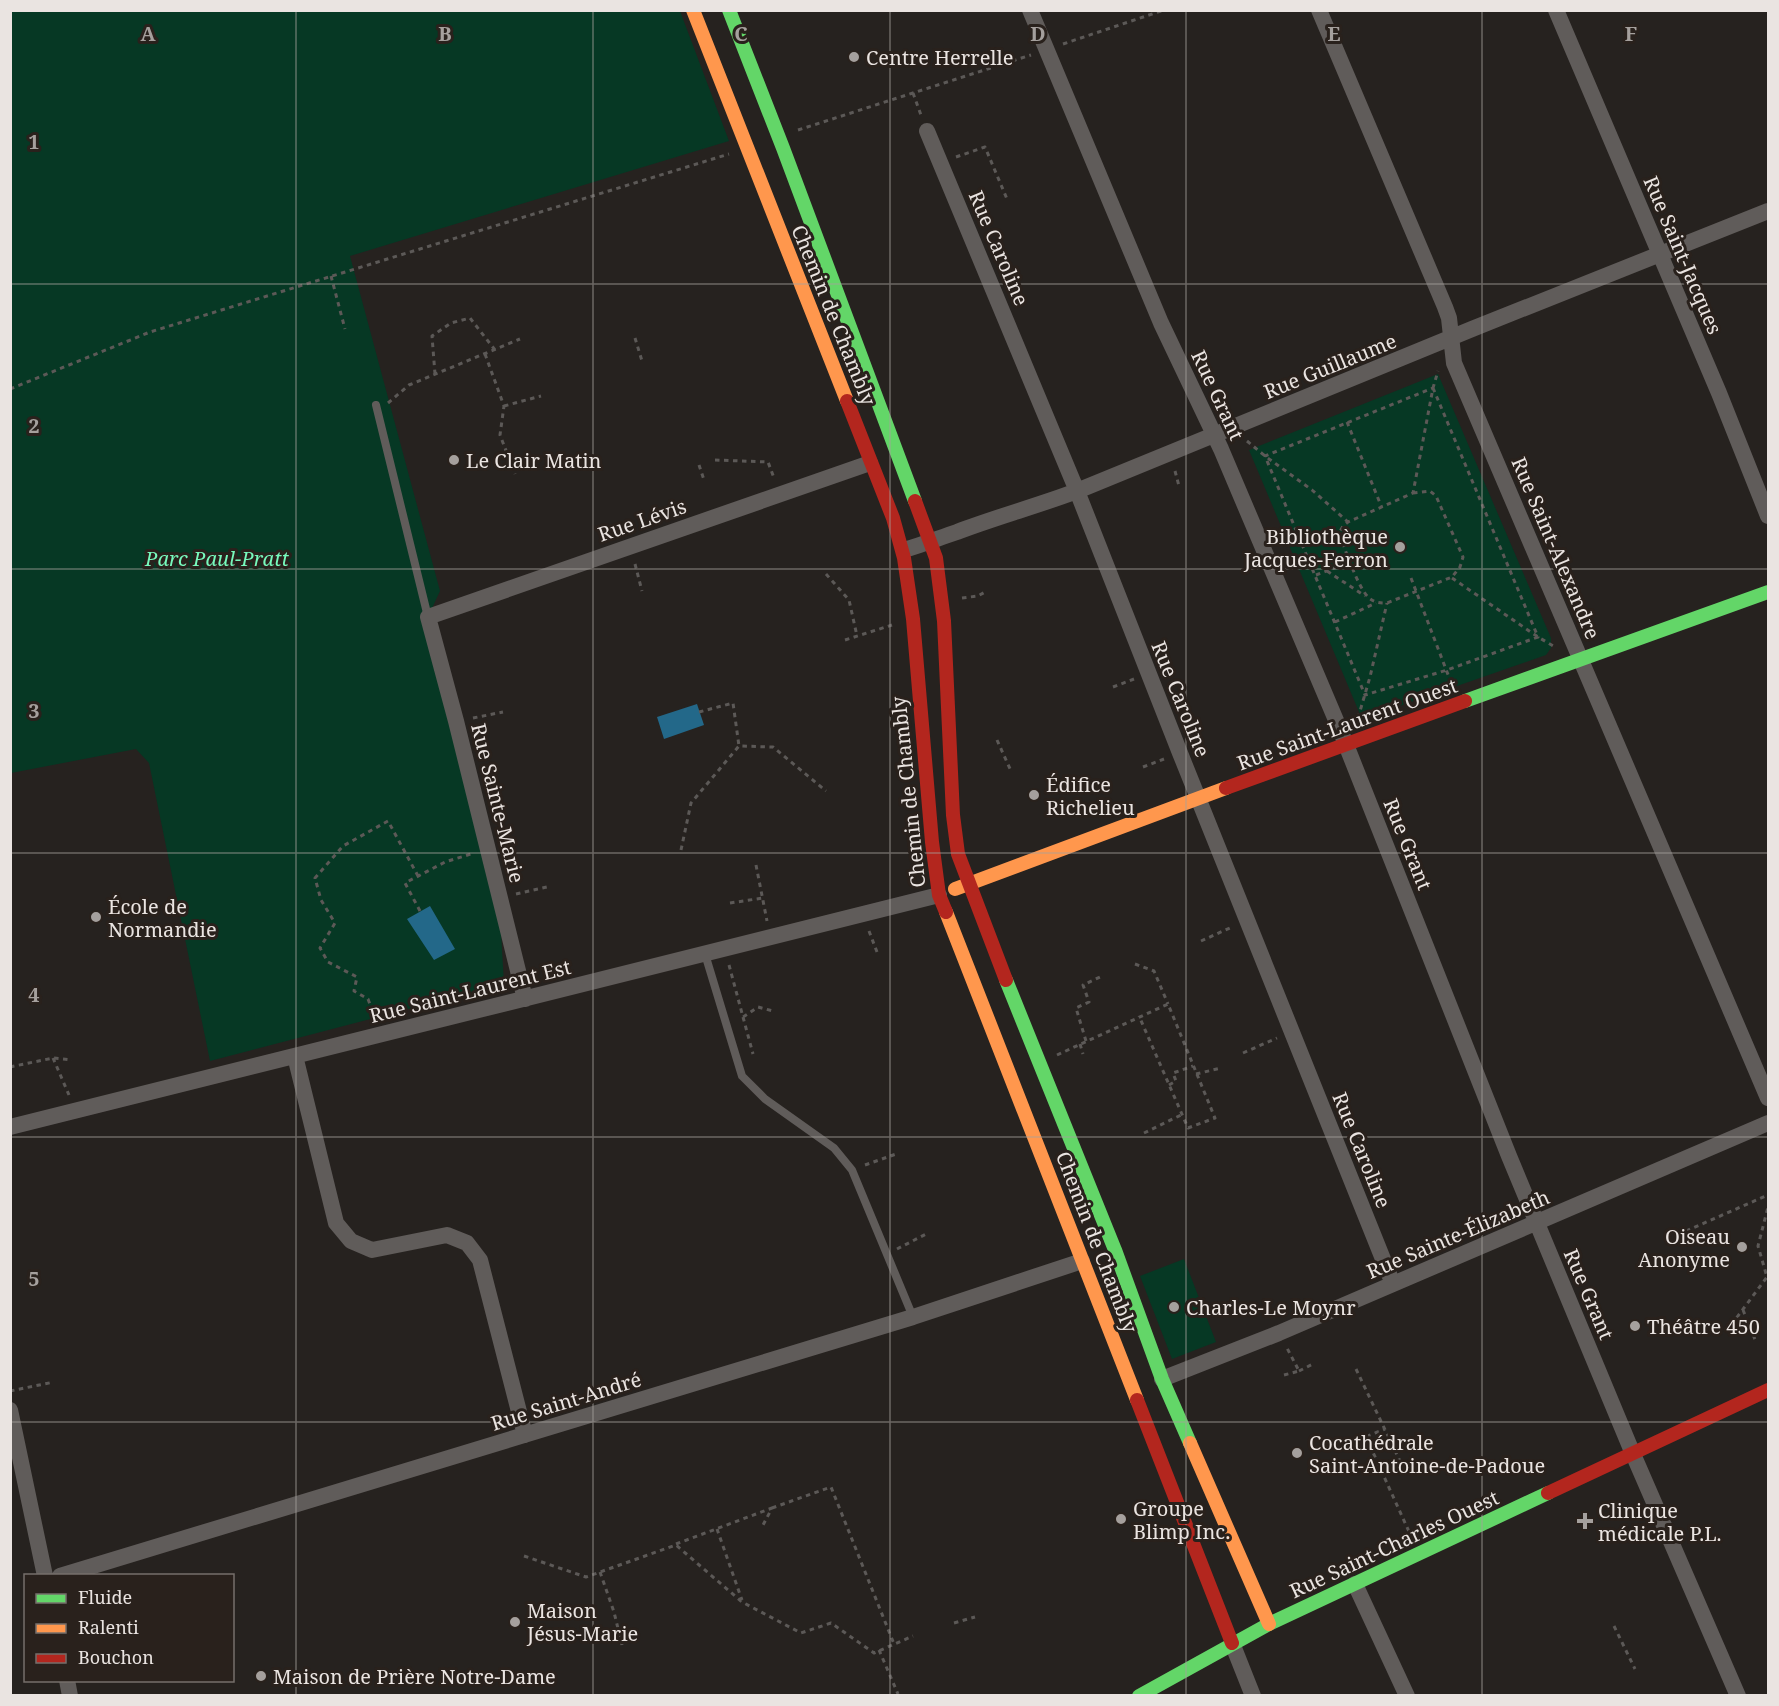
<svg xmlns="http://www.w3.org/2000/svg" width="1779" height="1706" font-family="'Noto Serif',serif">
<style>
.green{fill:#063824}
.water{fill:#236889}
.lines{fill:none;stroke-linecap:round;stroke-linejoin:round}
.path{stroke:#5c5957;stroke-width:3;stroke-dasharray:4.5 4.5;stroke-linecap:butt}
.lane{stroke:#605c5a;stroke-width:8}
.street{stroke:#605c5a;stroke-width:16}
.fast{stroke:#63d668;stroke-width:14}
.slow{stroke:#ff974d;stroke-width:14}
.jam{stroke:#b3261e;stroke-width:14}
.grid{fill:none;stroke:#a5a09d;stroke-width:1.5;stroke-opacity:0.55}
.poi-dot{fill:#a5a09d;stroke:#29211c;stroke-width:2}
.labels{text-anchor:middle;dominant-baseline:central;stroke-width:6;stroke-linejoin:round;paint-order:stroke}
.poi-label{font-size:20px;fill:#eae4e1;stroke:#29211c;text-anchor:start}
.street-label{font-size:20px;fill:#eae4e1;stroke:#29211c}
.park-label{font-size:20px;font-style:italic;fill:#77fabd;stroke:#29211c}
.grid-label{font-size:20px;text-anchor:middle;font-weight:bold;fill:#a5a09d;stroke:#29211c;stroke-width:6;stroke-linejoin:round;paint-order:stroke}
</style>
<rect width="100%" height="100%" fill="#26221f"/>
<path class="green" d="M 11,11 L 680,11 L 729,141 L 350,256 L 440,591 L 428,617 L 499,898 L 504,984 L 210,1061 L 149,763 L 136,749 L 11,773 Z
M 1438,374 L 1551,638 L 1551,648 L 1546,655 L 1362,719 L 1249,450 Z
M 1184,1259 L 1216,1342 L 1172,1359 L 1140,1276 Z"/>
<path class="water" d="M 697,704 L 704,725 L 664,739 L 657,717 Z
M 430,906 L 455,949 L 434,960 L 407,919 Z"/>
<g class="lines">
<path class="path" d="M 1063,44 L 1164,10
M 913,93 L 921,115
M 798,130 L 1031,55
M 956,157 L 985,147 L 1007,199
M 331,276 L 345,329
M 635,338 L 642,361
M 485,354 L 504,406 L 500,435 L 515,474
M 435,374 L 432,336 L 451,323 L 470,318 L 495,350
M 1433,388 L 1538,637 L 1447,670 L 1365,695 L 1265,456 Z
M 10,389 L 150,332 L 729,154
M 388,403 L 409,385 L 520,339
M 504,406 L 541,396
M 1347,422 L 1382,508
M 1247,441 L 1265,456 L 1312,490 L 1348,522
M 715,460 L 768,462 L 774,478
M 699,465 L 704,480
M 1175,471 L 1179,486
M 1413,493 L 1430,491 L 1436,496 L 1463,557 L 1460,567 L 1452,577 L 1387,603 C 1380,603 1375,603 1369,598 C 1358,588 1345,549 1339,533 L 1343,526 L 1348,522 L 1413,493 L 1433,388 L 1438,371
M 635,564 L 642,591
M 1327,571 L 1365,596
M 826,574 L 849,600 L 857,636
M 1316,575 L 1350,562
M 1411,578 L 1452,685
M 1452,578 L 1538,637 L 1555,647
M 962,598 L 978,596 L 985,592
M 1335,622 L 1376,603
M 845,640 L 892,625
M 1113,687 L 1134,679
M 699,712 L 733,703 L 739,746
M 473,718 L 503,712
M 1358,718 L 1370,677 L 1387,603
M 997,740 L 1011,771
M 1143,767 L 1164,759
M 681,850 L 691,803 L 739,746 L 773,747 L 826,791
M 756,865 L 767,921
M 516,894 L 547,887
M 730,903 L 763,898
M 420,911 L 405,883 L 445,862 L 471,854
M 869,931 L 877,952
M 1201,941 L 1232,927
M 1135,964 L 1154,971 L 1168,1004
M 729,965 L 743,1017 L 758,1007 L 773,1011
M 743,1017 L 753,1054
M 376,1020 L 368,999 L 354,991 L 357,977 L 328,962 L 320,948 L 335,923 L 321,900 L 315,878 L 343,846 L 388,821 L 418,876
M 1086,1041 L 1076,1008 L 1089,1002 L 1083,985 L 1100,977
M 1080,1044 L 1083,1054
M 1243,1053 L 1277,1038
M 1057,1055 L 1168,1004 L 1215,1118 L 1188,1128 L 1139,1016
M 53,1058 L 69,1095
M 10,1067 L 53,1058 L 72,1060
M 1196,1074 L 1221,1068
M 1169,1085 L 1176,1081 L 1173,1073 L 1193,1066
M 1144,1133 L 1181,1115
M 865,1165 L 896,1154
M 1686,1231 L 1768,1195
M 897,1249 L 928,1233
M 1743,1310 L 1756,1342
M 1726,1332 L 1767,1277 L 1758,1246 L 1768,1207
M 1356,1369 L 1400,1461
M 1299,1371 L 1313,1364
M 1284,1375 L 1299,1371 L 1287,1348
M 10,1391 L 54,1382
M 1366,1437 L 1411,1536
M 1358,1440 L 1385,1429
M 772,1508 L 831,1487 L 894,1644
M 717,1529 L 742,1600
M 676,1544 L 772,1508 L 762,1527
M 524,1556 L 586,1577 L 676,1545 L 742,1602 L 801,1633 L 831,1623 L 874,1653 L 913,1636
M 600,1572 L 614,1612 L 622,1645
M 954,1623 L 975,1617
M 1614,1626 L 1635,1669
M 879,1650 L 898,1694"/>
<path class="lane" d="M 376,405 L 428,617
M 705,954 L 742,1076 L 765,1099 L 834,1148 L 852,1170 L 913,1317"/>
<path class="street" d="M 1030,10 L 1161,323 L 1221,449 L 1341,732 L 1509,1156 L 1633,1454 L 1738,1696
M 1319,10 L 1445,307 L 1449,318 L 1454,363 L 1768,1098
M 1556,10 L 1719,393 L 1768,516
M 927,131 L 1077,491 L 1180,753 L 1393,1284
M 904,550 C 922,545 939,538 957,532 C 996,517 1037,506 1077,491 L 1472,329 L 1768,211
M 525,999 L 456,721 L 428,617 L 870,463
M 295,1056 L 336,1223 L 351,1241 L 372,1250 L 447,1235 L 467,1243 L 480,1260 L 525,1435
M 10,1127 L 939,895
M 1162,1379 L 1279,1333 L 1768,1123
M 10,1410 L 45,1576
M 60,1576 L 913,1317 L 1082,1261
M 1355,1584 L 1407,1696
M 1232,1643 L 1253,1696
M 67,1680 L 70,1696"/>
<path class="fast" d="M 729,10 L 783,148 L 915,501
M 1465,701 L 1768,592
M 1006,980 L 1115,1250 L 1162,1379 L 1190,1443
M 1139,1696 L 1269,1624 L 1548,1493"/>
<path class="slow" d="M 693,10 L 847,401
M 955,889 L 1226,788
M 946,912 L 1137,1400
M 1190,1443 L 1269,1624"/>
<path class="jam" d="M 847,401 L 893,518 L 904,558 L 913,619 L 932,842 L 939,895 L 946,912
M 915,501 L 936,558 L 944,621 L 953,815 L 958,854 L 1006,980
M 1226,788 L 1465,701
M 1137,1400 L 1232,1643
M 1548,1493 L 1768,1390"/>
</g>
<path class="grid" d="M 296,10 L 296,1696M 593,10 L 593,1696M 890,10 L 890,1696M 1186,10 L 1186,1696M 1482,10 L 1482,1696M 10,284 L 1768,284M 10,569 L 1768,569M 10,853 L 1768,853M 10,1137 L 1768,1137M 10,1422 L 1768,1422"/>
<g class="poi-dot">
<circle cx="854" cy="57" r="6"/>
<circle cx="454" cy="460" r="6"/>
<circle cx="1400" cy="547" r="6"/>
<circle cx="1034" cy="795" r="6"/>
<circle cx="96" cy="917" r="6"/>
<circle cx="1742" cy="1247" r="6"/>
<circle cx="1174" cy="1307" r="6"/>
<circle cx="1635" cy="1326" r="6"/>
<circle cx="1297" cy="1453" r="6"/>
<circle cx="1121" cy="1519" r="6"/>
<path d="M1582 1512h6v6h6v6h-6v6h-6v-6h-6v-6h6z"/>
<circle cx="515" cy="1622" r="6"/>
<circle cx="261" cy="1676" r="6"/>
</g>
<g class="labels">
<g class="poi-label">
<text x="866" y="57">Centre Herrelle</text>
<text x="466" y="460">Le Clair Matin</text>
<text x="1388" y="536" text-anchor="end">Bibliothèque<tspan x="1388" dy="23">Jacques-Ferron</tspan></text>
<text x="1046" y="784">Édifice<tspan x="1046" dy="23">Richelieu</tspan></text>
<text x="108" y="906">École de<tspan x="108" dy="23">Normandie</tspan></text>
<text x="1730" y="1236" text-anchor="end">Oiseau<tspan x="1730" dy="23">Anonyme</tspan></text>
<text x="1186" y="1307">Charles-Le Moynr</text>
<text x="1647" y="1326">Théâtre 450</text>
<text x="1309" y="1442">Cocathédrale<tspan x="1309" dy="23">Saint-Antoine-de-Padoue</tspan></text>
<text x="1133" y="1508">Groupe<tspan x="1133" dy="23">Blimp Inc.</tspan></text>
<text x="1598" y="1510">Clinique<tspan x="1598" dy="23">médicale P.L.</tspan></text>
<text x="527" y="1610">Maison<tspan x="527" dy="23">Jésus-Marie</tspan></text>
<text x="273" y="1676">Maison de Prière Notre-Dame</text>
</g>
<g class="street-label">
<text transform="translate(999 248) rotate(67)">Rue Caroline</text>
<text transform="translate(1683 255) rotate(67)">Rue Saint-Jacques</text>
<text transform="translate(834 315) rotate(68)">Chemin de Chambly</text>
<text transform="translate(1330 366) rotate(-22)">Rue Guillaume</text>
<text transform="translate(1218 395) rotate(65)">Rue Grant</text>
<text transform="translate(642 520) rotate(-19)">Rue Lévis</text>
<text transform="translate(1556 548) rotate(67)">Rue Saint-Alexandre</text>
<text transform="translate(1181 699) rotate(68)">Rue Caroline</text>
<text transform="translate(1347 724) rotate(-20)">Rue Saint-Laurent Ouest</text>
<text transform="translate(908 792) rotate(-96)">Chemin de Chambly</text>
<text transform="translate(498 803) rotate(76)">Rue Sainte-Marie</text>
<text transform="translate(1408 844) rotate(68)">Rue Grant</text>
<text transform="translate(470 991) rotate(-14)">Rue Saint-Laurent Est</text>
<text transform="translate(1362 1150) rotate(68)">Rue Caroline</text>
<text transform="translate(1458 1234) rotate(-23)">Rue Sainte-Élizabeth</text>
<text transform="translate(1097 1242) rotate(69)">Chemin de Chambly</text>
<text transform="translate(1589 1294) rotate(67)">Rue Grant</text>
<text transform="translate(566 1401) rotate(-17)">Rue Saint-André</text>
<text transform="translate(1394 1544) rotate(-25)">Rue Saint-Charles Ouest</text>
</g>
<g class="park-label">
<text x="217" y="558">Parc Paul-Pratt</text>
</g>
</g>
<g class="grid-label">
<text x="148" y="41">A</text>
<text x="445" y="41">B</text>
<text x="741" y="41">C</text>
<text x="1038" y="41">D</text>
<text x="1334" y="41">E</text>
<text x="1631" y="41">F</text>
<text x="34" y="149">1</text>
<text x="34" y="433">2</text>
<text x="34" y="718">3</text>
<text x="34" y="1002">4</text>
<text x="34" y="1286">5</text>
</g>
<rect width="1779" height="1706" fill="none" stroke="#eae4e1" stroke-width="24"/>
<rect x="24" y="1574" width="210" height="108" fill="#29211c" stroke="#766f6b" stroke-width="1.5"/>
<rect x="36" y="1594" width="30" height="9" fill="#63d668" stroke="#766f6b" stroke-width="1.5"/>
<text x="78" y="1604" font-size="18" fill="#eae4e1">Fluide</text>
<rect x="36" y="1624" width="30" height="9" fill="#ff974d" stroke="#766f6b" stroke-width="1.5"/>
<text x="78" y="1634" font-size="18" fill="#eae4e1">Ralenti</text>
<rect x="36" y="1654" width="30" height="9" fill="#b3261e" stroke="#766f6b" stroke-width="1.5"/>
<text x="78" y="1664" font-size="18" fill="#eae4e1">Bouchon</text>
</svg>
